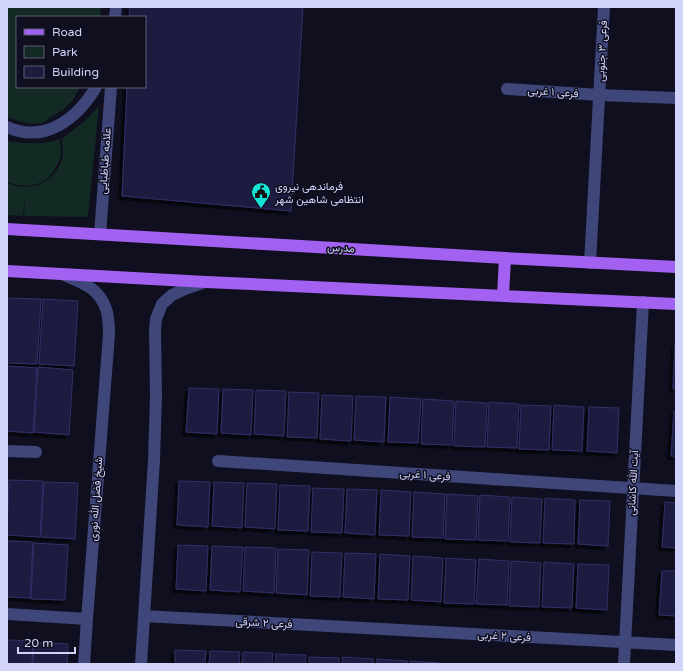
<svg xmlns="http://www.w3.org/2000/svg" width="683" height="671" font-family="'Varela Round',Vazirmatn,sans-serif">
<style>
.green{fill:#122924}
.building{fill:#1d1c3f;stroke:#323069;filter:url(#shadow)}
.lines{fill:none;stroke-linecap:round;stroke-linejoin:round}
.minor{stroke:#3e467a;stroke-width:12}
.major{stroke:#a361f1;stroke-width:12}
.labels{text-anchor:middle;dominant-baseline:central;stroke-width:3;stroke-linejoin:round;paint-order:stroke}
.street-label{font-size:11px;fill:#d1d3fb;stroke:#0f0f1f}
.poi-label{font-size:11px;fill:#d1d3fb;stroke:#0f0f1f;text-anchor:start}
</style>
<defs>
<filter id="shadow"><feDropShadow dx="-3.5" dy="3.5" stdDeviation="0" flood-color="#0009"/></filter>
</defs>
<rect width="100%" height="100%" fill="#0f0f1f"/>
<path class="green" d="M 7,7 L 101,7 L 100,17 L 17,17 L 17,87 L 80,87 L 73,100 L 64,109 L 42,123 L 29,124 L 10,118 L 7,116 Z
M 99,106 L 88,217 L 24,216 L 25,194 L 23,216 L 7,215 L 7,183 C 13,185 19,187 25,187 C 44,187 60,173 63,155 C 63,150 62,144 62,139 L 85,121 Z
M 60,139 C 60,143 61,148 61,152 C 61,157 59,162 56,167 C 46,187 26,189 7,182 L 7,140 L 11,142 C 28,143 44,145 60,139 Z"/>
<path class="building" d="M 130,7 L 303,7 L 291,211 L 122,196 L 127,87 L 145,87 L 145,17 L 129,17 Z
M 7,298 L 41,299 L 37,364 L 7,363 Z
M 43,299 L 78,301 L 74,366 L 39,364 Z
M 675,344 L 676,345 L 676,389 L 673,389 Z
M 7,366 L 37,368 L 33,433 L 7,431 Z
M 38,367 L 73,370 L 69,435 L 34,432 Z
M 189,388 L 219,389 L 217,434 L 186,432 Z
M 223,389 L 253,390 L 251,435 L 221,433 Z
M 256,390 L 286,391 L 284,436 L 254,434 Z
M 289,392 L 319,393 L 317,438 L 287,437 Z
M 322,395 L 353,396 L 351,441 L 320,439 Z
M 356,396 L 386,397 L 384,442 L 354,440 Z
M 390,397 L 421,399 L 418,443 L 388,442 Z
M 423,399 L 454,401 L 452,445 L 421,444 Z
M 456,401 L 487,403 L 485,447 L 454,446 Z
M 489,402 L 519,404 L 517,448 L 487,447 Z
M 521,405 L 551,406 L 549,450 L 519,449 Z
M 554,405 L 584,407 L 582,451 L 552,450 Z
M 589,407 L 619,408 L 617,453 L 587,451 Z
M 674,411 L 676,411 L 676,456 L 671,456 Z
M 9,480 L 43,481 L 40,537 L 7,535 Z
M 179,481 L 210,482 L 208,527 L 177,525 Z
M 44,482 L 78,483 L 75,539 L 41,537 Z
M 214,482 L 244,483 L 242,528 L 212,526 Z
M 247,483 L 277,484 L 275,529 L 245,527 Z
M 280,485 L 310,486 L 308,531 L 278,530 Z
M 313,488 L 344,489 L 342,533 L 311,532 Z
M 347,489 L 377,490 L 375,535 L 345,533 Z
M 381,490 L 411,492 L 409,536 L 379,535 Z
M 414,492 L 445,494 L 443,538 L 412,537 Z
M 447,494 L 478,496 L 476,540 L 445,539 Z
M 480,495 L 510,497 L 508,541 L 478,540 Z
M 512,497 L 542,499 L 540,543 L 510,542 Z
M 545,498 L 575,500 L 574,544 L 543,543 Z
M 580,500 L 610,501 L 608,546 L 578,544 Z
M 665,502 L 676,503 L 676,548 L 662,547 Z
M 7,541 L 33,542 L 30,598 L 7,597 Z
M 34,543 L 68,545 L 65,600 L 31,599 Z
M 178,545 L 208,546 L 206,591 L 176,589 Z
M 212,546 L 243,547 L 240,592 L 210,590 Z
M 245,547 L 276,548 L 274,593 L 243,591 Z
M 278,549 L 309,550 L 307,595 L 276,593 Z
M 312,552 L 342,553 L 340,597 L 310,596 Z
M 345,553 L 376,554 L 374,599 L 343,597 Z
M 380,554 L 410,556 L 408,600 L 378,599 Z
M 413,556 L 443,558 L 441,602 L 411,600 Z
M 446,558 L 476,560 L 474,604 L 444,603 Z
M 479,559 L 509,561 L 507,605 L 476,604 Z
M 511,561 L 541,563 L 539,607 L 509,606 Z
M 544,562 L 574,564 L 572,608 L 542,607 Z
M 578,564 L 609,565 L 607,610 L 576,608 Z
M 662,571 L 676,571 L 676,616 L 659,615 Z
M 7,640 L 33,641 L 32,664 L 7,664 Z
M 34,642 L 68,644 L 67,664 L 33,664 Z
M 175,650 L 206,651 L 205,664 L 175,664 Z
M 210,651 L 240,652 L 239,664 L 209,664 Z
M 243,652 L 273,653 L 272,664 L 242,664 Z
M 276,654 L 306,655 L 305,664 L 275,664 Z
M 309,657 L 339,658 L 339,664 L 309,664 Z
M 343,657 L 373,659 L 373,664 L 342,664 Z
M 377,659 L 407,661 L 407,664 L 377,664 Z
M 410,661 L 440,663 L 440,664 L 410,664 Z"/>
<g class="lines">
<path class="minor" d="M 115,17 L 116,7
M 507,89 L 600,95 L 676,98
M 7,127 C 45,144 77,119 96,87
M 100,234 L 111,87
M 590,263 L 604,7
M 64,275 C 83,283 99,288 106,309 C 109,317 109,326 109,334 L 87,619 L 84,664
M 7,451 L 36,452
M 218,461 L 676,491
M 7,614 L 87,619
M 144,616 L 676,645
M 141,664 L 154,460 L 156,396 L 155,330 L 156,319 L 162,304 L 172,295 L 185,289 L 205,282
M 624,664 L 643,302"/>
<path class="major" d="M 7,229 L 505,258 L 676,267
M 7,271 L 206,282 L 676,304
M 503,296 L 505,258"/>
</g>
<defs>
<g id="civic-pin" transform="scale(1)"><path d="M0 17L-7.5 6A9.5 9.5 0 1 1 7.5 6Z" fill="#14e4d5" stroke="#0f0f1f"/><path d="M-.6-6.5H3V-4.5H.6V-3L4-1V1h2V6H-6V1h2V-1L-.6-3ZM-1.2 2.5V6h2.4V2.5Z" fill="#111"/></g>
</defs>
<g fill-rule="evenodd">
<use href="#civic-pin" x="261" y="192"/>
</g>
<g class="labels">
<g class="street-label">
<text transform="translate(602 51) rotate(-87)">فرعی ۳ جنوبی</text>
<text transform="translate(553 92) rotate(4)">فرعی ۱ غربی</text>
<text transform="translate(105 161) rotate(-86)">علامه طباطبایی</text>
<text transform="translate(341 248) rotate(3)">مدرس</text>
<text transform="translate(425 475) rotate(4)">فرعی ۱ غربی</text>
<text transform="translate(633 483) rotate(-87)">آیت الله کاشانی</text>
<text transform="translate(96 499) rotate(-86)">شیخ فضل الله نوری</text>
<text transform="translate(264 623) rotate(3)">فرعی ۲ شرقی</text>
<text transform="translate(504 636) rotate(3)">فرعی ۲ غربی</text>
</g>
<g class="poi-label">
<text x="275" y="186">فرماندهی نیروی<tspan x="275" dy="13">انتظامی شاهین شهر</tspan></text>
</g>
</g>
<rect width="683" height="671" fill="none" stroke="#d1d3fb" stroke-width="16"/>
<rect x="16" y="16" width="130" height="72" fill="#0f0f1f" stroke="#5d5d77"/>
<rect x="24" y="29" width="20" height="6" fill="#a361f1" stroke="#5d5d77"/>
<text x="52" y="36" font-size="12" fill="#d1d3fb">Road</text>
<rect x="24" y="46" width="20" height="12" fill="#122924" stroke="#5d5d77"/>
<text x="52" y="56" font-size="12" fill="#d1d3fb">Park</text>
<rect x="24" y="66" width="20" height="12" fill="#1d1c3f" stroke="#5d5d77"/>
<text x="52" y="76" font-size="12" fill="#d1d3fb">Building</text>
<path d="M18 647v6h57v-6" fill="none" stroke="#d1d3fb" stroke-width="2"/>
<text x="24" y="647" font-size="12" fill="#d1d3fb" stroke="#0f0f1f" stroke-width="3" paint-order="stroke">20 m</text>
</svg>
